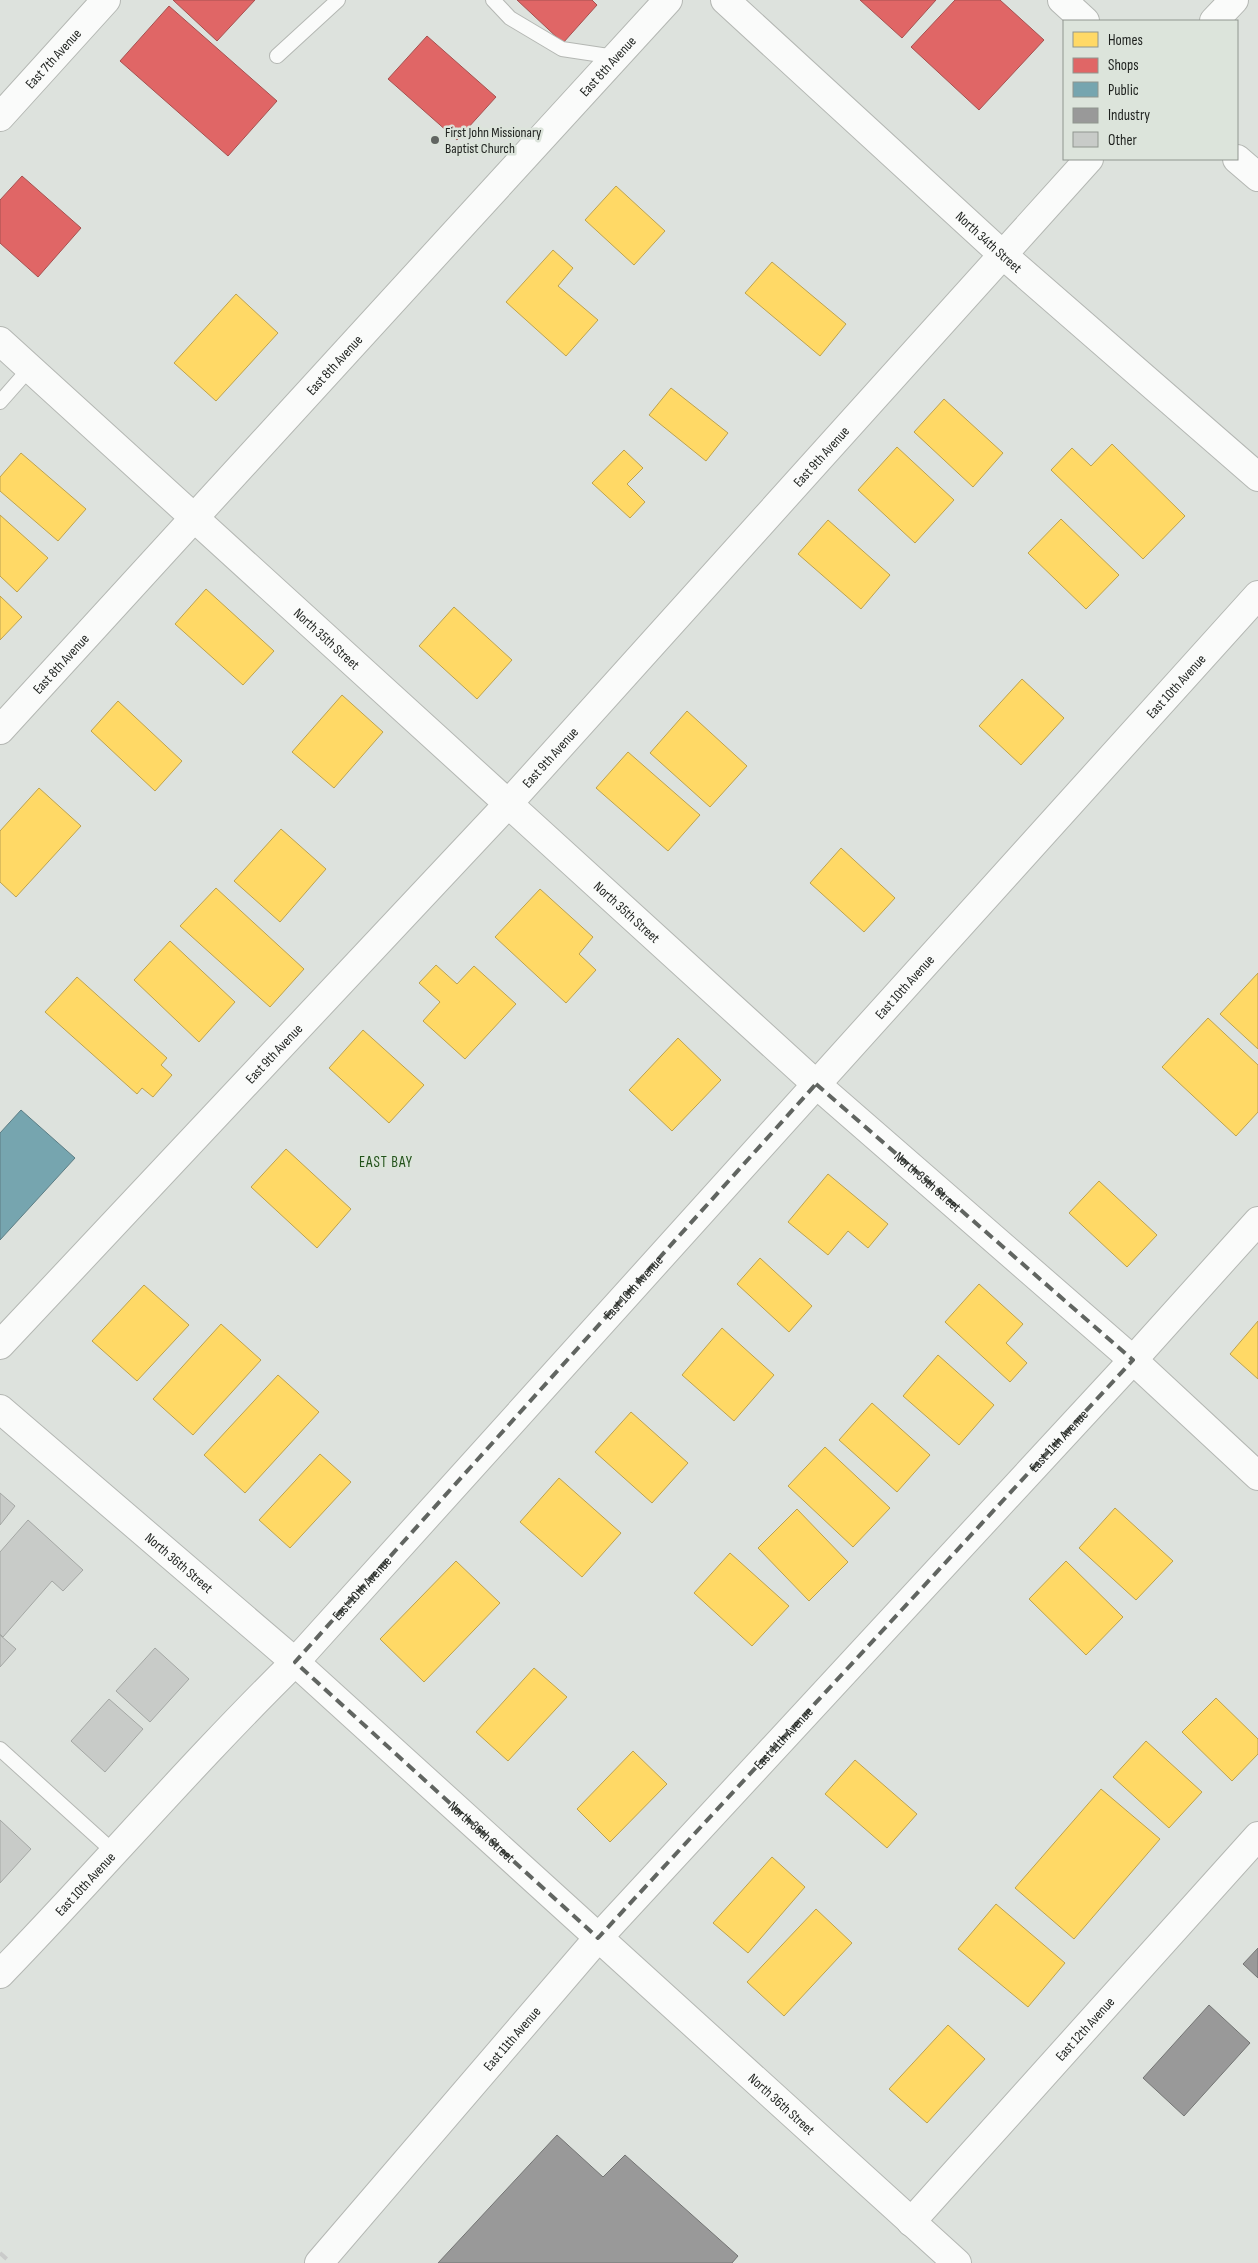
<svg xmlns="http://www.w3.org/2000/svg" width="1258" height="2263" font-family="'Sofia Sans Condensed',sans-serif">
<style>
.homes{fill:#ffd966;stroke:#bca250}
.shops{fill:#e06666;stroke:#a65150}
.public{fill:#76a5af;stroke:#5c7d84}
.industry{fill:#999;stroke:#747574}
.building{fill:#c8cbc8;stroke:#a4a7a4}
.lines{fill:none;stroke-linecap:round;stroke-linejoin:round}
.lane-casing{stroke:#b4b7b3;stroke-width:16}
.street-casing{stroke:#b4b7b3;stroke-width:30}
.secondary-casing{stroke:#b4b7b3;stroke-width:30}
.lane{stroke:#fafbfa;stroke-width:14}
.street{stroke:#fafbfa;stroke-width:28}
.secondary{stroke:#fafbfa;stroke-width:28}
.rail{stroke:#cacbca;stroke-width:4;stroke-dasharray:9 9;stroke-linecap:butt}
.marked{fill:none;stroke:#616561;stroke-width:4;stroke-dasharray:10 6;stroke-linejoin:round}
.poi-dot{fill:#616561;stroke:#dce4db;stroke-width:2}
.labels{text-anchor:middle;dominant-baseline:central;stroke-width:5;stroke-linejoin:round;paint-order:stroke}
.street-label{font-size:14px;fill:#1e211e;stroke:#dce4db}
.poi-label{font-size:14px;fill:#1e211e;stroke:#dce4db;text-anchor:start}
.neighbourhood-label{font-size:15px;letter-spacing:1px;fill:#22521a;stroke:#dce4db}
</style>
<rect width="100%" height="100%" fill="#dde2dd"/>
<path class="homes" d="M 616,186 L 665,231 L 634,265 L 585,220 Z
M 553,250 L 573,268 L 558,286 L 598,320 L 566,356 L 506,302 Z
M 772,262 L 846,324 L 820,356 L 745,293 Z
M 236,294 L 278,333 L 216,401 L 174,363 Z
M 671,388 L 728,433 L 706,461 L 649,415 Z
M 944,399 L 1003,453 L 973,487 L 914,432 Z
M 1112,444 L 1185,516 L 1143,559 L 1051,470 L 1072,448 L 1091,466 Z
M 897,447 L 954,500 L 915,543 L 858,490 Z
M 624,450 L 643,468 L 627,484 L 645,502 L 630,518 L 592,483 Z
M 21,453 L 86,509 L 58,541 L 0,491 L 0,477 Z
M 0,515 L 48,558 L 17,592 L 0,576 Z
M 1061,519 L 1119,575 L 1086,609 L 1028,553 Z
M 828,520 L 890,575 L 861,609 L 798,554 Z
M 206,589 L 274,651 L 243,685 L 175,624 Z
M 0,596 L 22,617 L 0,640 Z
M 454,607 L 512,660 L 477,699 L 419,646 Z
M 1022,679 L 1064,718 L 1021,765 L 979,726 Z
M 342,695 L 383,732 L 334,788 L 292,752 Z
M 118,701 L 182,761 L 155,791 L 91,731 Z
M 687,711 L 747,766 L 710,807 L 650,753 Z
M 628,752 L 700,815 L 668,851 L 596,788 Z
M 39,788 L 81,826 L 16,897 L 0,882 L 0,831 Z
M 281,829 L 326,869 L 280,922 L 234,881 Z
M 841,848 L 895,898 L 864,932 L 810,883 Z
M 216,888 L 304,969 L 270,1007 L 180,926 Z
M 540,889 L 593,937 L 579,954 L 596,970 L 566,1003 L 495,937 Z
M 170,941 L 235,1002 L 199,1042 L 134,980 Z
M 436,965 L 457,984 L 474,966 L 516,1004 L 465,1059 L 423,1021 L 440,1002 L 419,983 Z
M 1258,973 L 1258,1049 L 1220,1014 Z
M 77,977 L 167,1058 L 161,1065 L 172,1075 L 153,1097 L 142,1088 L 137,1094 L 45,1012 Z
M 1208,1018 L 1258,1065 L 1258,1112 L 1236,1136 L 1162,1067 Z
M 363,1030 L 424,1085 L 389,1123 L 329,1068 Z
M 678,1038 L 721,1080 L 672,1131 L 629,1090 Z
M 286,1149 L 351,1209 L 317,1248 L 251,1187 Z
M 828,1174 L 888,1224 L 868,1248 L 848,1231 L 828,1255 L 788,1222 Z
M 1099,1181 L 1157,1235 L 1127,1267 L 1069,1213 Z
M 760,1258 L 812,1306 L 789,1332 L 737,1284 Z
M 979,1284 L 1023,1324 L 1006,1343 L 1027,1363 L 1010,1382 L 945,1322 Z
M 144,1285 L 189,1325 L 137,1381 L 92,1341 Z
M 1258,1321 L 1258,1379 L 1230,1354 Z
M 221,1324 L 261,1360 L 193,1435 L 153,1399 Z
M 722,1328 L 774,1375 L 734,1421 L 682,1375 Z
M 938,1355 L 994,1405 L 959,1445 L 903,1396 Z
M 278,1375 L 319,1412 L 245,1493 L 204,1455 Z
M 872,1403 L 930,1455 L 897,1492 L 839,1440 Z
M 631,1412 L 688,1463 L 652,1503 L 595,1452 Z
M 825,1447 L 890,1508 L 853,1547 L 788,1486 Z
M 320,1454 L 351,1482 L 290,1548 L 259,1520 Z
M 559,1478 L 621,1533 L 582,1577 L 520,1522 Z
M 1115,1508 L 1173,1561 L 1136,1600 L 1079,1548 Z
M 797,1509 L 848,1562 L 809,1601 L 758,1548 Z
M 730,1553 L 789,1606 L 752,1646 L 694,1593 Z
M 456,1561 L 500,1603 L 424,1682 L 380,1639 Z
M 1066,1561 L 1123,1617 L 1086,1655 L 1029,1599 Z
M 534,1668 L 567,1697 L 508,1761 L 476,1732 Z
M 1216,1698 L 1258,1739 L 1258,1754 L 1232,1781 L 1182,1732 Z
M 1146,1741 L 1202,1792 L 1169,1828 L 1113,1777 Z
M 633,1751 L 667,1784 L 610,1842 L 577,1809 Z
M 855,1760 L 917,1814 L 887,1848 L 825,1794 Z
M 1101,1789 L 1160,1839 L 1074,1939 L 1015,1888 Z
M 772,1857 L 805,1887 L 748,1953 L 713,1923 Z
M 996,1904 L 1065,1963 L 1028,2007 L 958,1949 Z
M 816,1909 L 852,1943 L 784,2016 L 747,1982 Z
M 948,2025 L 985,2059 L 927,2123 L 889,2089 Z"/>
<path class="shops" d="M 173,0 L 255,0 L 217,41 Z
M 517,0 L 592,0 L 597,5 L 563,43 Z
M 860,0 L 936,0 L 902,38 Z
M 955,0 L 1000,0 L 1044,40 L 979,110 L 911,47 Z
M 169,6 L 277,101 L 228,156 L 120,61 Z
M 427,36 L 496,97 L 457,140 L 388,79 Z
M 22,176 L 81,228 L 38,277 L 0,243 L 0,200 Z"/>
<path class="public" d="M 21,1110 L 75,1158 L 0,1240 L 0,1133 Z"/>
<path class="industry" d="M 1258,1948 L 1258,1978 L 1243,1964 Z
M 1209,2005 L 1250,2043 L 1184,2116 L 1143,2078 Z
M 557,2135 L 603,2177 L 625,2155 L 738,2256 L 732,2263 L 438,2263 Z"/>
<path class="building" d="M 0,1493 L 15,1506 L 0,1525 Z
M 28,1520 L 83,1570 L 63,1591 L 52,1581 L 3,1637 L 0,1634 L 0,1552 Z
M 0,1635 L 16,1649 L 0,1667 Z
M 155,1648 L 189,1679 L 150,1722 L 116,1691 Z
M 109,1699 L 143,1729 L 105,1772 L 71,1741 Z
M 0,1820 L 31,1849 L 0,1883 Z"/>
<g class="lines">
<g class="lane-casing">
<path id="lane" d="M 493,0 L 510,18 L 562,49 L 615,57
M 277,56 L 338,0
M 0,402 L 30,368
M 0,1749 L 115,1853"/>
</g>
<g class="street-casing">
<g id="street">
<path d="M 1062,0 L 1085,21"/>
<path d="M 1214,21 L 1234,0"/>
<path d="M 1237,159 L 1258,177"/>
<path id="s1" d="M 0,341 L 816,1084 L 1133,1360 L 1258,1476"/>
<path id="s2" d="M 0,730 L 668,0"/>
<path id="s3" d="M 0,1345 L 508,804 L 1089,159"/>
<path id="s4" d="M 0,1409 L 295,1662 L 957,2263"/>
<path id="s5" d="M 0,1974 C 100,1871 193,1762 295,1662 L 1258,595"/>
<path id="s6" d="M 911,2222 L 1258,1836"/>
<path id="s7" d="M 319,2263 L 598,1938 L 1133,1360 L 1258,1221"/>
</g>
</g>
<g class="secondary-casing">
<g id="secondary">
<path id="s8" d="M 725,0 L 1003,255 L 1258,477"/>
<path id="s9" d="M 0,117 L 106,0"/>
</g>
</g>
<use href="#lane" class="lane"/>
<use href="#street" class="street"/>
<use href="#secondary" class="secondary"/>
<path class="rail" d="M 0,2253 L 11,2263"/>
</g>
<path class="marked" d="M 816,1084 L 1133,1360 L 598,1938 L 295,1662 Z"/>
<circle class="poi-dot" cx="435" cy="140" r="5"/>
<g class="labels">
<g class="street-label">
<text stroke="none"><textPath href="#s9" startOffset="79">East 7th Avenue</textPath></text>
<text stroke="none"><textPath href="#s2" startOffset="900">East 8th Avenue</textPath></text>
<text stroke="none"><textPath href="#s8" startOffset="358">North 34th Street</textPath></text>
<text stroke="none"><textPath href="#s2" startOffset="495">East 8th Avenue</textPath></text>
<text stroke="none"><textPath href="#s3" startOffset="1210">East 9th Avenue</textPath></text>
<text stroke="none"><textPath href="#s1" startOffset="442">North 35th Street</textPath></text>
<text stroke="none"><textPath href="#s2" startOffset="90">East 8th Avenue</textPath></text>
<text stroke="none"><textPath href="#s5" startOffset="1744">East 10th Avenue</textPath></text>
<text stroke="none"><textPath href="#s3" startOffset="805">East 9th Avenue</textPath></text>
<text stroke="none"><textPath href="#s1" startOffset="848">North 35th Street</textPath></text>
<text stroke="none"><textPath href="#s5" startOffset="1339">East 10th Avenue</textPath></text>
<text stroke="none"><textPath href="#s3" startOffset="400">East 9th Avenue</textPath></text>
<text stroke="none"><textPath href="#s1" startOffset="1252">North 35th Street</textPath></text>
<text stroke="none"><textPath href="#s5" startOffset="934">East 10th Avenue</textPath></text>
<text stroke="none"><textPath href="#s7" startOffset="1106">East 11th Avenue</textPath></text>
<text stroke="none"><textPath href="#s4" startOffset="236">North 36th Street</textPath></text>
<text stroke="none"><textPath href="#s5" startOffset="529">East 10th Avenue</textPath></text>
<text stroke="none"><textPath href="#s7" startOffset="701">East 11th Avenue</textPath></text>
<text stroke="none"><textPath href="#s4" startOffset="641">North 36th Street</textPath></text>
<text stroke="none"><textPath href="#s5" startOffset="124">East 10th Avenue</textPath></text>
<text stroke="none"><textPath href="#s6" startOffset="260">East 12th Avenue</textPath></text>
<text stroke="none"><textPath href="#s7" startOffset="296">East 11th Avenue</textPath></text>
<text stroke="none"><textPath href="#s4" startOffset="1046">North 36th Street</textPath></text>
</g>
<g class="poi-label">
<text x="445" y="132">First John Missionary<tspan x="445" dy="16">Baptist Church</tspan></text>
</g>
<g class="neighbourhood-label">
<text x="386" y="1162">EAST BAY</text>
</g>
</g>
<rect x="1063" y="20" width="175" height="140" fill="#dce4db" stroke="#90968f"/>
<rect x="1073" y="32" width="25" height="15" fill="#ffd966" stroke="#90968f"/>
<text x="1108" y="45" font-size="15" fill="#1e211e">Homes</text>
<rect x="1073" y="58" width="25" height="15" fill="#e06666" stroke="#90968f"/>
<text x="1108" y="70" font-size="15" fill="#1e211e">Shops</text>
<rect x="1073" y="82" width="25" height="15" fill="#76a5af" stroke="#90968f"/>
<text x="1108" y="95" font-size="15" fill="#1e211e">Public</text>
<rect x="1073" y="108" width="25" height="15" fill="#999999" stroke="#90968f"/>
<text x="1108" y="120" font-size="15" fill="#1e211e">Industry</text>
<rect x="1073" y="132" width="25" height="15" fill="#c8cbc8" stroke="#90968f"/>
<text x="1108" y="145" font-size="15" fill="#1e211e">Other</text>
</svg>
